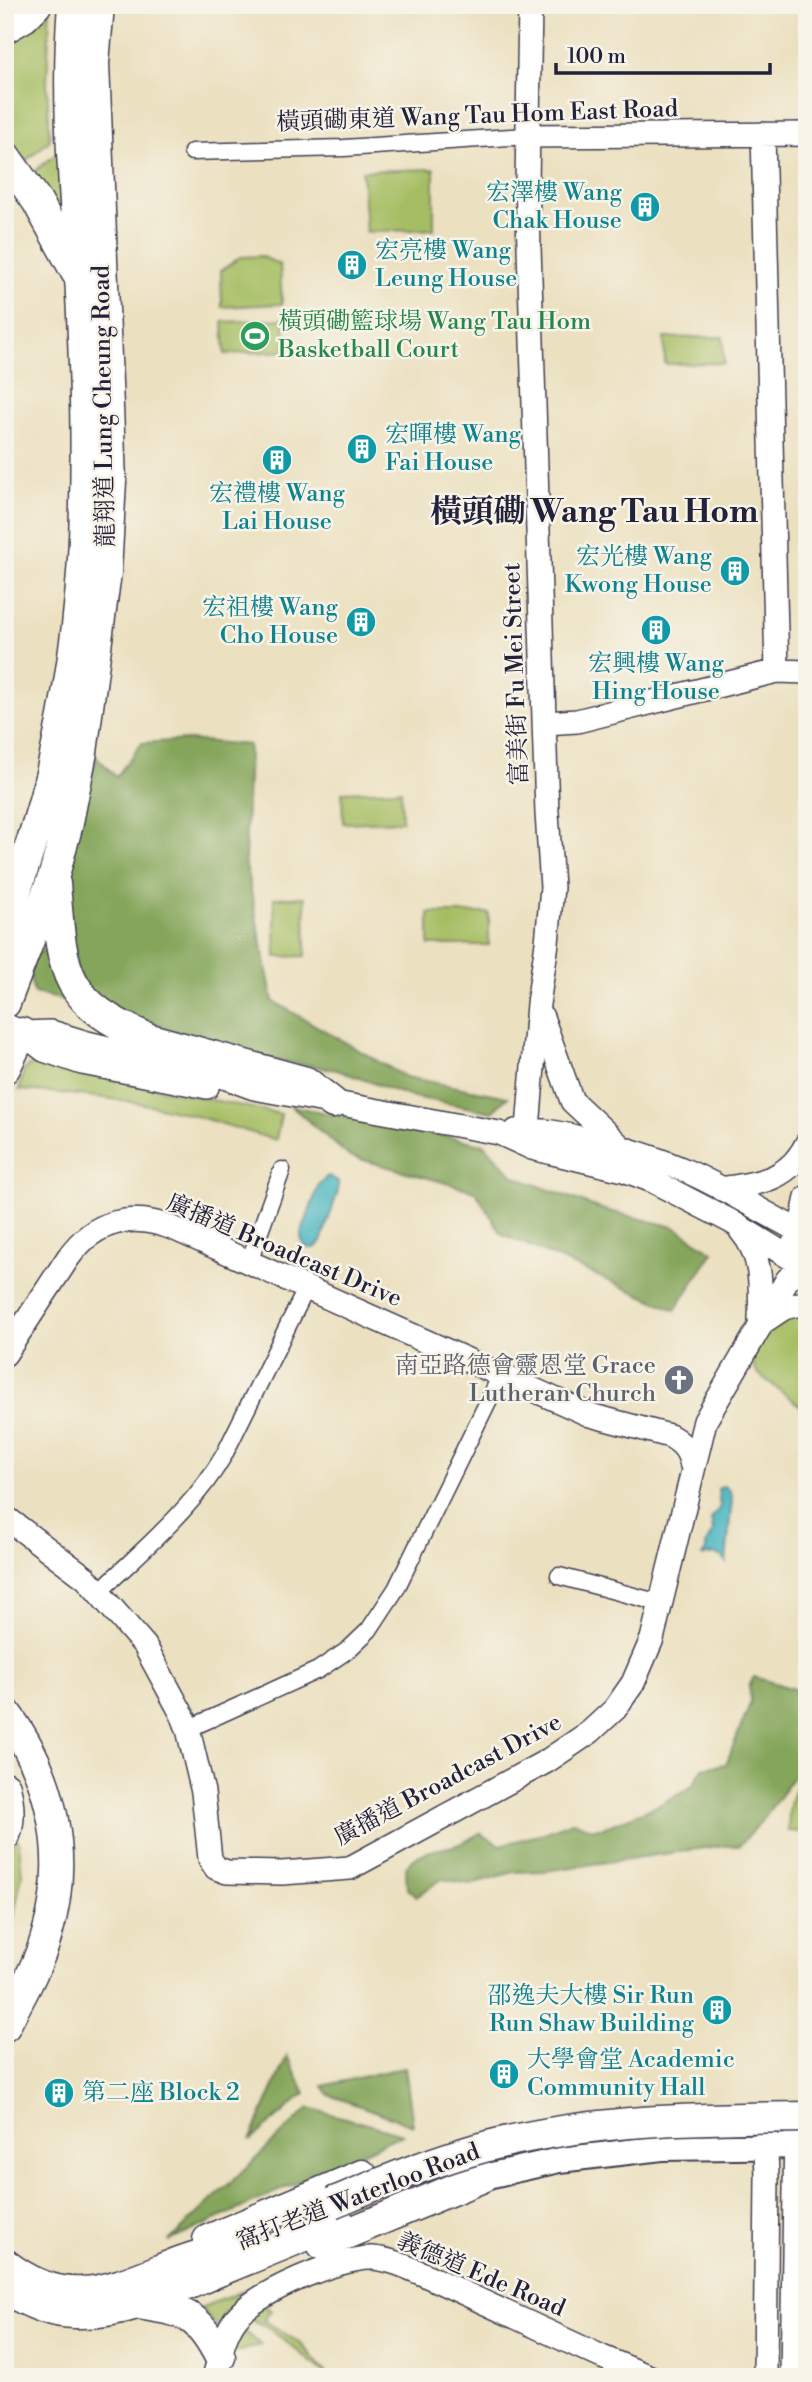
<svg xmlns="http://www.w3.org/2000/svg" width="812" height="2382" font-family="'Libre Bodoni','Noto Serif TC',serif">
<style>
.green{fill:#a6be64;stroke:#647050;stroke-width:2}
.forest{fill:#84a55a;stroke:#53644a;stroke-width:2}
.water{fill:#46b5bf;stroke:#346c7d;stroke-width:2}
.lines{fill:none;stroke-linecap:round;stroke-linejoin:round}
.street-casing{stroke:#403e4f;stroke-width:19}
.secondary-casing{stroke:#403e4f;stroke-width:26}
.primary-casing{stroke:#403e4f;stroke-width:28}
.highway-casing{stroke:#403e4f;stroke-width:33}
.street{stroke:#fff;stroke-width:16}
.secondary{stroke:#fff;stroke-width:23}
.primary{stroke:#fff;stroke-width:24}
.highway{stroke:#fff;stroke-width:30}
.highway-bridge-casing{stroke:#403e4f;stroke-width:33;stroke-linecap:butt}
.highway-bridge{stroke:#fff;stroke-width:30}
.labels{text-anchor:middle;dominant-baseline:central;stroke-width:5;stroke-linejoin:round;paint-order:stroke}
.street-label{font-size:24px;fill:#22223b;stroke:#f7f3e8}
.culture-label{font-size:24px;fill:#0d838f;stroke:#f7f3e8;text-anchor:end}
.leisure-label{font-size:24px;fill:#27864d;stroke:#f7f3e8;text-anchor:start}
.worship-label{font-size:24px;fill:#5b616d;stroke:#f7f3e8;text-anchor:end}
.district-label{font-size:32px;font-weight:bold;fill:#22223b;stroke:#f7f3e8}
</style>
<rect width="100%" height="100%" fill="#f7f3e8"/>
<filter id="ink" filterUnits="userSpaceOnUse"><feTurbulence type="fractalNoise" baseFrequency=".0143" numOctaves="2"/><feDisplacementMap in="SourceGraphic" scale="14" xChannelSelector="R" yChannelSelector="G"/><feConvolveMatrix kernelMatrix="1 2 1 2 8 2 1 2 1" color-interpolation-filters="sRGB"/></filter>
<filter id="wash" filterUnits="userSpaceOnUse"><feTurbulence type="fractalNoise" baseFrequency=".00686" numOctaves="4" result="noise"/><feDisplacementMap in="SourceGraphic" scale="28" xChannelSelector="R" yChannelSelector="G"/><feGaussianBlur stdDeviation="1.57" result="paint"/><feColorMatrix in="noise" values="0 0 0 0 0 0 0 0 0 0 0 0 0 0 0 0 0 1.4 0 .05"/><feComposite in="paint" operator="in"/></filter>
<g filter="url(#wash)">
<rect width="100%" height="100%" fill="#ebe0bf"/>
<path class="green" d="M 50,5 L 47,83 L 50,140 L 21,165 L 5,146 L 5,38 Z
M 60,151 L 62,215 L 54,214 L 30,175 Z
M 434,169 L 434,229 L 366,232 L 362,171 Z
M 261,256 L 280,265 L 282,304 L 222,307 L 221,271 L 240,257 Z
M 284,319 L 286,351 L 225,354 L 223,322 Z
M 723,337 L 724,363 L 665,364 L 664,338 Z
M 401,790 L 402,821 L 343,823 L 342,792 Z
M 305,897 L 306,956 L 276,957 L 274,898 Z
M 429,913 L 489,913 L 489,945 L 429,945 Z
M 33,1063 L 281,1114 L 276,1140 C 240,1130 204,1117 168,1109 C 119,1098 69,1093 19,1090 L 24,1070 Z
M 807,1309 L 807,1411 L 756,1372 L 751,1358 L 769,1325 Z
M 807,1778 L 807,1832 L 788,1831 C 789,1813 788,1788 807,1778 Z
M 16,1838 L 19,1841 L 22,1875 L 12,1925 L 5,1929 L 5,1864 Z
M 245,2290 L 224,2314 L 218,2328 L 200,2308 Z
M 263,2304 L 271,2311 L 264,2320 L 301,2344 L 330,2377 L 271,2330 L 246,2317 Z
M 235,2333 L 247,2333 L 261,2345 L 229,2354 Z"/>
<path class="forest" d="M 188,740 L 249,745 L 245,861 L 273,1001 L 406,1077 L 508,1097 L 492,1112 L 409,1096 L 337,1070 L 263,1058 L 102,1009 L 77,974 L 66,877 L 96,756 L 116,777 L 142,743 Z
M 49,947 L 75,1003 L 34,993 L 25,961 Z
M 291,1106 L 483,1144 L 515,1177 L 601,1209 L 674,1227 L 713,1252 L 675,1310 L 502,1234 L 475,1191 L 349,1156 Z
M 754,1677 L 807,1693 L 807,1760 L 758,1825 L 739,1846 L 719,1846 L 545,1871 L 514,1872 L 471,1884 L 442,1879 L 416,1897 L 407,1889 L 406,1867 C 420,1850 433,1851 453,1846 C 462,1844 471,1838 480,1833 L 500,1845 L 539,1835 L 574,1821 L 589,1828 L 603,1828 L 659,1805 L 692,1786 L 703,1768 L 726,1764 L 751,1701 L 749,1686 Z
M 287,2056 L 305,2093 L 250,2141 Z
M 405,2067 L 413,2125 L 329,2095 L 323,2086 Z
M 309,2108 L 403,2134 L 169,2241 Z"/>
<path class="water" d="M 328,1176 L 338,1181 L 338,1191 L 321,1242 L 315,1248 L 307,1248 L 302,1242 L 301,1235 L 319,1184 Z
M 724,1486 L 730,1492 L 732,1498 L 726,1562 C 721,1553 711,1553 702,1557 L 706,1552 L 706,1544 L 713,1531 L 711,1519 L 720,1507 L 718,1489 Z"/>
</g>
<g filter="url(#ink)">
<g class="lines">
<g class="street-casing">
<path id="street" d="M 192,152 L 344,148 L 527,136
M 249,1262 L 282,1170
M 559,1576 L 660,1603
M 99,1592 C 143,1549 193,1509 224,1455 L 307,1287
M 188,1729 L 318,1670 L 348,1650 L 369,1630 L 396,1589 L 501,1375"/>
</g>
<g class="secondary-casing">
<path id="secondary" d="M 530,5 L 527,184 L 547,813 L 552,887 L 547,943 L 538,1004 L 528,1129 L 532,1148
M 763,134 L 777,671
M 527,136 L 807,134
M 545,723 L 577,721 L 777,671 L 807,672
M 542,1017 L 572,1101 L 620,1146
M 5,1025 L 22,1033 L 44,1050 L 82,1063 L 207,1087
M 22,1033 L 51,1032 L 87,1043 L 213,1073 L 254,1088 L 499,1133 L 532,1148 L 624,1170 L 653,1181 L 730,1221 L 807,1268
M 516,1131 C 538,1128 559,1133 580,1138 C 619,1146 656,1157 693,1174 C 732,1192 768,1216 807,1235
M 721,1189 C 758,1183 789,1181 807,1143
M 741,1231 C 763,1256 761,1289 760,1321
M 794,1243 L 803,1217 L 807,1197
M 763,1322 L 784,1308 L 807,1302
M 5,1354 L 68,1258 C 95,1219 133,1212 175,1229 L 590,1415 L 670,1436 C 684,1444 689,1451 692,1466
M 5,1517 L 86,1578 L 145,1646 L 183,1716 L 188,1729 L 203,1792 L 210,1859 L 216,1868 L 227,1872 L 282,1873 L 350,1868 L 547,1761 L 590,1732 L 615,1709 L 633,1683 L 652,1639 L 705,1421 L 787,1280 L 803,1265 L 807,1258
M 214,2377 C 220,2357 224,2333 237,2317 C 257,2292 340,2257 372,2258 C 390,2259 407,2267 423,2274 L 602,2357 L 650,2377
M 765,2377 L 767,2176 L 765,2128
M 792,2377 L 796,2128"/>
</g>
<g class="primary-casing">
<path id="primary" d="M 476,2161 L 483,2177 L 559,2160 L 662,2148 L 807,2146"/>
</g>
<g class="highway-casing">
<path id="highway" d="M 5,28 L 24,17 L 36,5
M 5,156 L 37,201 L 76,272
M 55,884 C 62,971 61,1002 150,1039 L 306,1082 L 333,1103
M 5,924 C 24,865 45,807 57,746 C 74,667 84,584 85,504 C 87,423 84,341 79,260 C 73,175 66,90 73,5
M 5,1003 L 54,875 L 67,827 L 82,752 L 106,572 L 111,481 L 94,63 L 99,5
M 5,1068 L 22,1033
M 5,1712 C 53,1775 70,1858 47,1934 C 38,1967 20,1996 5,2026
M 5,1787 C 9,1803 11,1819 5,1835
M 208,2240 L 362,2175
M 322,2244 L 483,2177
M 5,2264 C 71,2315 115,2286 182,2261 C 201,2254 220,2251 239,2243
M 5,2288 C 26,2302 50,2313 75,2313 C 125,2315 170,2292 214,2273 C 255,2256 297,2239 339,2222
M 138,2304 C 185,2312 197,2312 220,2357"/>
</g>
<use href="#street" class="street"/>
<use href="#secondary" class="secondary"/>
<use href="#primary" class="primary"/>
<use href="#highway" class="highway"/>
<g class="highway-bridge-casing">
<path id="highway-bridge" d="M 332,2203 C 383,2182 434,2160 488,2146 C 592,2119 700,2118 807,2117"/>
</g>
<use href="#highway-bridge" class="highway-bridge"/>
</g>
</g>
<defs>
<g id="building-disc" transform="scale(1.575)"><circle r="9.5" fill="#0f9aa8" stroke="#f7f3e8"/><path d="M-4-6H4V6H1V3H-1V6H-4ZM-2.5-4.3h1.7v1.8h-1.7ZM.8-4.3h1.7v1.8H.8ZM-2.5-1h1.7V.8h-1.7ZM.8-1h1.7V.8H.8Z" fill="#fff"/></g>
<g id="stadium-disc" transform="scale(1.575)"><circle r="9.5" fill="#2e9e5b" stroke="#f7f3e8"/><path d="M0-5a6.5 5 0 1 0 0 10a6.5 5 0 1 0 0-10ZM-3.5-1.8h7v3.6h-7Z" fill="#fff"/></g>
<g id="church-disc" transform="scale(1.575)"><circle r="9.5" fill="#6b7280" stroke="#f7f3e8"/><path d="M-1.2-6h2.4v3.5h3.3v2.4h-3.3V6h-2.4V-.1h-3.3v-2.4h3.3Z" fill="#fff"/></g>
</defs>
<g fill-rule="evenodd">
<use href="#building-disc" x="645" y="207"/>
<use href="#building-disc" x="352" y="265"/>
<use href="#stadium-disc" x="255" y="336"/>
<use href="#building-disc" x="362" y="449"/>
<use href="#building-disc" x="277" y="460"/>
<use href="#building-disc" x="735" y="571"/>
<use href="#building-disc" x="361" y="622"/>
<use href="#building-disc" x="656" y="630"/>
<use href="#church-disc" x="679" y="1380"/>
<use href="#building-disc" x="717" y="2010"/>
<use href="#building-disc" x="504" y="2074"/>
<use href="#building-disc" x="59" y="2093"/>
</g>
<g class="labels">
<g class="street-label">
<text transform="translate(477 116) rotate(-2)">橫頭磡東道 Wang Tau Hom East Road</text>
<text transform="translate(104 406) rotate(-91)">龍翔道 Lung Cheung Road</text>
<text transform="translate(516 674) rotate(-92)">富美街 Fu Mei Street</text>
<text transform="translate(284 1251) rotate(23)">廣播道 Broadcast Drive</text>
<text transform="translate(448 1780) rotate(-28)">廣播道 Broadcast Drive</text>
<text transform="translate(358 2197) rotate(-21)">窩打老道 Waterloo Road</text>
<text transform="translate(481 2275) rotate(23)">義德道 Ede Road</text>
</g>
<g class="culture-label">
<text x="622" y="193">宏澤樓 Wang<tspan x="622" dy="28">Chak House</tspan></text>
<text x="375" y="251" text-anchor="start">宏亮樓 Wang<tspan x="375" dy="28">Leung House</tspan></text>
<text x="385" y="435" text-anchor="start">宏暉樓 Wang<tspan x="385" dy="28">Fai House</tspan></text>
<text x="277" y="494" text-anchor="middle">宏禮樓 Wang<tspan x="277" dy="28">Lai House</tspan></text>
<text x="712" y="557">宏光樓 Wang<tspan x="712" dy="28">Kwong House</tspan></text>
<text x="338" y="608">宏祖樓 Wang<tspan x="338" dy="28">Cho House</tspan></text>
<text x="656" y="664" text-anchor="middle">宏興樓 Wang<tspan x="656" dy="28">Hing House</tspan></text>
<text x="694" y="1996">邵逸夫大樓 Sir Run<tspan x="694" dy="28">Run Shaw Building</tspan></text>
<text x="527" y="2060" text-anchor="start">大學會堂 Academic<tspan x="527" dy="28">Community Hall</tspan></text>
<text x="82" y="2093" text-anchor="start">第二座 Block 2</text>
</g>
<g class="leisure-label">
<text x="278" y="322">橫頭磡籃球場 Wang Tau Hom<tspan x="278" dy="28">Basketball Court</tspan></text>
</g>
<g class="worship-label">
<text x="656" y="1366">南亞路德會靈恩堂 Grace<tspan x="656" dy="28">Lutheran Church</tspan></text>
</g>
<g class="district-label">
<text x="594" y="512">橫頭磡 Wang Tau Hom</text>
</g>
</g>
<rect width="812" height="2382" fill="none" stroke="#f7f3e8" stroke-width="28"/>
<path d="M556 63v10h214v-10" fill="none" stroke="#22223b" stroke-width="3.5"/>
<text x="567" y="63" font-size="21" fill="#22223b" stroke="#f7f3e8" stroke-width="5" paint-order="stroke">100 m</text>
</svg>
